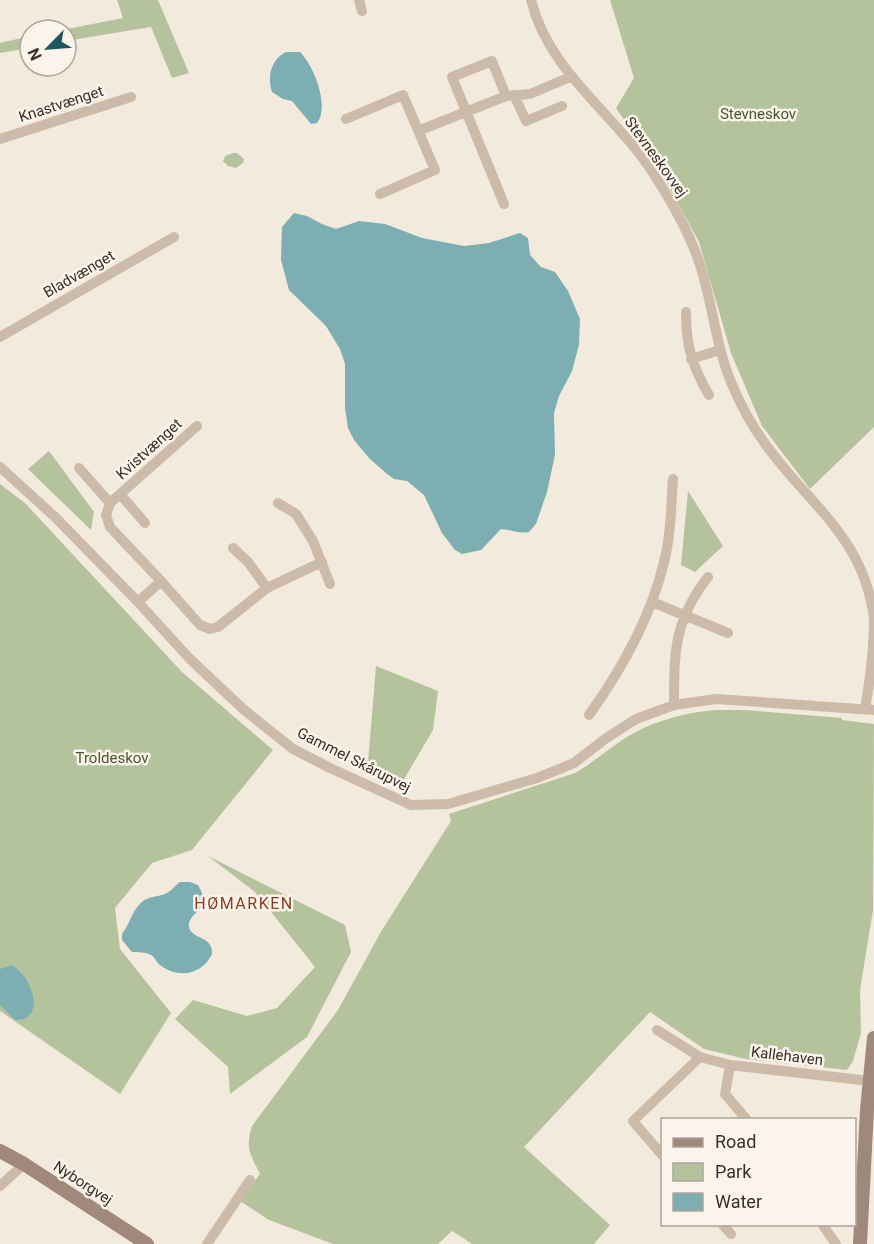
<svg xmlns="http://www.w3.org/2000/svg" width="874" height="1244" font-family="Roboto,sans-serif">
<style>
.green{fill:#b5c39d}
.water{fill:#7caeb2}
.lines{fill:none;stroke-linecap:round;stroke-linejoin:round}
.street{stroke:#ccbba9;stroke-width:10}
.secondary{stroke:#a0897b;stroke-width:14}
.labels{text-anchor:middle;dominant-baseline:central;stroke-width:5;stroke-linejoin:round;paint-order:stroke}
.street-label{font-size:15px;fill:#392f29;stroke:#fbf4eb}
.park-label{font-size:15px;fill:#47592c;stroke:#fbf4eb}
.neighbourhood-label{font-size:16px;letter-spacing:1.5px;fill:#8b3d20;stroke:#fbf4eb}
</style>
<rect width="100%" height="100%" fill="#f3eade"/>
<path class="green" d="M 117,0 L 158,0 L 189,73 L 172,78 L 151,27 L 66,41 L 66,30 L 62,30 L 123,18 Z
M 610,0 L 874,0 L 874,427 L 810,489 L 762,426 L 731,353 L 699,242 L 665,180 L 616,108 L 634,78 Z
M 30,36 L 30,48 L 0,53 L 0,43 Z
M 233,153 L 237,153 L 244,159 L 243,163 L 236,168 L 228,166 L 223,161 L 225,156 Z
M 49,451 L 94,512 L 91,530 L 28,469 Z
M 0,484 L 25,503 L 182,672 L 273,750 L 192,850 L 152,863 L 115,908 L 120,949 L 171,1013 L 120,1094 L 0,1011 Z
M 688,491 L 723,546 L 695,572 L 681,565 Z
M 376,666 L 438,691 L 433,730 L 403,781 L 368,762 Z
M 715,710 L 745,710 L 842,718 L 842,720 L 874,724 L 873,910 L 860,990 L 861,1033 L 853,1061 L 847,1070 L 746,1059 L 704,1049 L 650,1012 L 524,1147 L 610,1225 L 594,1244 L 472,1244 L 452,1231 L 438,1244 L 333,1244 L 269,1220 L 240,1201 L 260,1174 C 250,1154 245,1148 252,1126 L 338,1010 L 382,930 L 451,821 L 449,814 L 575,773 C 591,764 603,753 618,743 C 646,723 681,713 715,710 Z
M 208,856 L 345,925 L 351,952 L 307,1037 L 230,1094 L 228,1067 L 175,1019 L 193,1000 L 247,1016 L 277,1008 L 315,967 L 255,892 Z"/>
<path class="water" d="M 286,52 L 300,52 C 314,66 330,106 317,123 L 311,124 L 292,101 L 283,99 L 272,92 C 267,77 271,59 286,52 Z
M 294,213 L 307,216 L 322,224 L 336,229 L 359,221 L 385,224 L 422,238 L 464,246 L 489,243 L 520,233 L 528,238 L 530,255 L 541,267 L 555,272 L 568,291 L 580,319 L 579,345 L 572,371 L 559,396 L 554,413 L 555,455 L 547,492 L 536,524 L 529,532 C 519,534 512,530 501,529 L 481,550 L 462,554 L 455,550 L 442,533 L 424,495 L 407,481 L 394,479 L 386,473 L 369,458 L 354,440 L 348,428 L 345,408 L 345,364 L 340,349 L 326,326 L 289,290 L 281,260 L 282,227 Z
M 180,882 L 190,882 L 198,885 C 200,889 203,894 204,899 C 205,910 187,915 189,927 C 191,937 206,937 210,945 C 212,948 212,951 212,954 C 202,975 178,979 160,965 C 156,962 155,957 151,955 C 145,952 139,952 132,952 L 122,940 L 122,934 C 130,924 132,910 142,902 C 149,896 157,897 165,894 C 170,892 175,886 180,882 Z
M 11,965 C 31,973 48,1021 15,1020 L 0,1005 L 0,969 Z"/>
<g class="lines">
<path class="street" d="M 359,0 L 362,11
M 531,0 C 549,73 616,114 655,176 C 673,204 691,235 701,268 C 713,306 716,346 731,382 C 740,404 752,426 766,445 C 810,506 864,537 874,619 C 874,649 870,680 865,709
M 514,95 L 526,121 L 562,106
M 346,119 L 403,95 L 435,170 L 380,194
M 418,131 L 506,96 L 530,94 L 570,77
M 0,139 L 131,97
M 504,204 L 452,77 L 492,61 L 506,96
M 686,312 C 686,346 692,366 709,395
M 0,337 L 174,237
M 691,359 L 720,350
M 0,467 L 55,517 L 138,602 L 189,658 L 243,709 L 293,749 L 330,768 L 411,805 L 448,804 L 537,778 L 574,763 L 605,739 L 636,719 L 674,705 L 716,699 L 874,710
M 79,468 L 110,503
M 120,494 L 145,523
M 278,503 L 296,514 L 313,541 L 330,584
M 233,548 L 248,562 L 267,588
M 161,581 L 200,625 L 210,629 L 218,627 L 267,588 L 322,562
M 138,602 L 161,581 L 110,527 L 106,515 L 110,503 L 197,426
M 652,602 L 728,633
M 674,705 C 674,653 674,620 708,577
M 589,715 C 622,669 651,617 664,562 C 671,535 671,507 673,479
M 657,1030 L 700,1057 L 730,1065 L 870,1081
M 730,1065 L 725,1094 L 747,1120
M 662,1155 L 633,1121 L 700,1057
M 0,1186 L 24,1164
M 722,1224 L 731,1234
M 822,1224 L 836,1244
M 207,1244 L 250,1180"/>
<path class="secondary" d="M 0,1151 L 24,1164 L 147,1244
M 860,1244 L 867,1110 L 874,1038"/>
</g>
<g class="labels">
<g class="street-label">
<text transform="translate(61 104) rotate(-18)">Knastvænget</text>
<text transform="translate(656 157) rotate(54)">Stevneskovvej</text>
<text transform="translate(79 274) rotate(-30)">Bladvænget</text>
<text transform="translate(149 449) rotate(-42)">Kvistvænget</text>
<text transform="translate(354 760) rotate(27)">Gammel Skårupvej</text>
<text transform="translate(787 1056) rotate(7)">Kallehaven</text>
<text transform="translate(83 1183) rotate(33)">Nyborgvej</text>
</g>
<g class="park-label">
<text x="758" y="114">Stevneskov</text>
<text x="112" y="758">Troldeskov</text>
</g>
<g class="neighbourhood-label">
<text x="244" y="903">HØMARKEN</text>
</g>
</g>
<rect x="661" y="1118" width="195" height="108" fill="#fbf4eb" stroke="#ada59d" stroke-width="1.5"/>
<rect x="673" y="1138" width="30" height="9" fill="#a0897b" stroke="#ada59d" stroke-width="1.5"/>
<text x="715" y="1148" font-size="18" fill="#392f29">Road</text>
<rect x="673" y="1163" width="30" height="18" fill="#b5c39d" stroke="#ada59d" stroke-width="1.5"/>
<text x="715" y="1178" font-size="18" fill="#392f29">Park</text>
<rect x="673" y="1193" width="30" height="18" fill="#7caeb2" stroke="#ada59d" stroke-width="1.5"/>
<text x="715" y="1208" font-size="18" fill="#392f29">Water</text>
<g transform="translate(48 48) rotate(245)"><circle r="28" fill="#fbf4eb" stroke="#ada59d" stroke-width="1.5"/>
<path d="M0-4.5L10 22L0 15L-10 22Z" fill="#1d565d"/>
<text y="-9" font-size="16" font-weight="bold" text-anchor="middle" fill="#392f29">N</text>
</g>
</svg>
